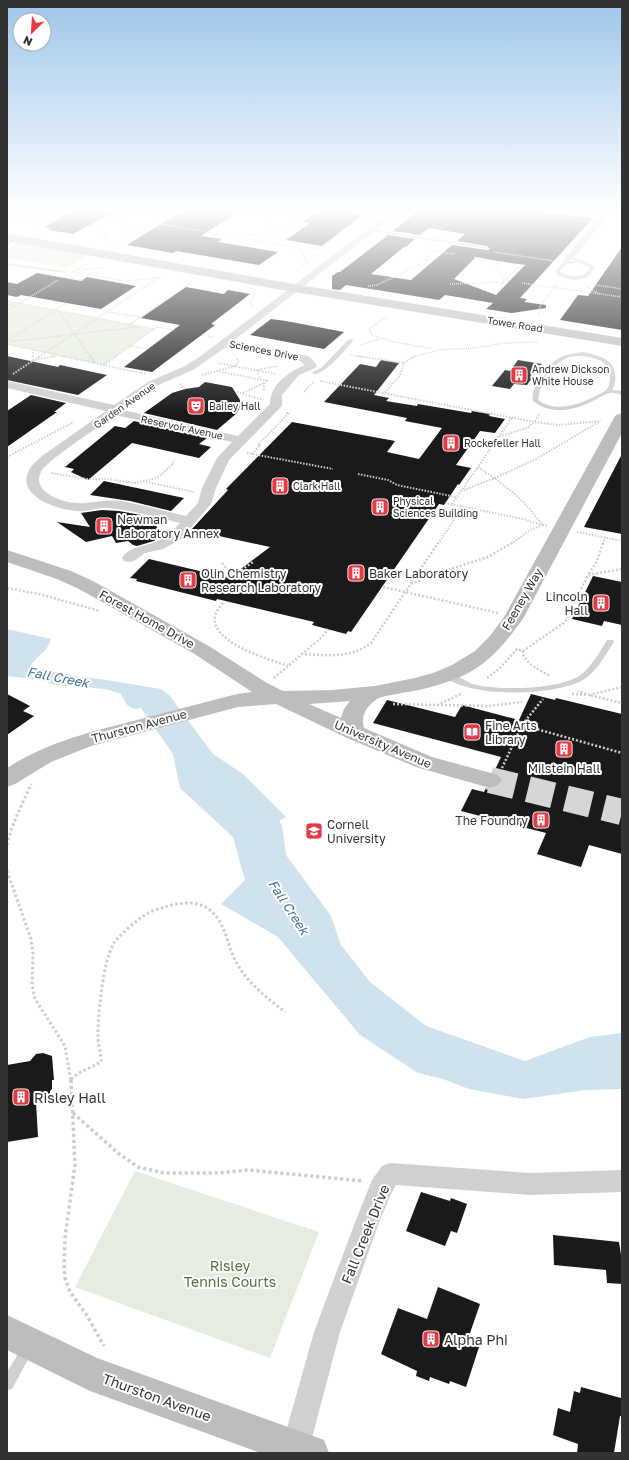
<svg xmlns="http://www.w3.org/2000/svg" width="629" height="1460" font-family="'Golos Text',sans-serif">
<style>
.green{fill:#e6ecdf}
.water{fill:#cfe2ee}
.building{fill:#1a1a1a;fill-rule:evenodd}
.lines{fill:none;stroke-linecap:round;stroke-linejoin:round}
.secondary-tunnel-far1{stroke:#d6d6d6;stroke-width:20;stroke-dasharray:20 10;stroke-linecap:butt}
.secondary-tunnel{stroke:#d6d6d6;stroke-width:26;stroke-dasharray:26 13;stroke-linecap:butt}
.path-far4{stroke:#cdcdcd;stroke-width:1.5;stroke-dasharray:1 1;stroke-linecap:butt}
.path-far3{stroke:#cdcdcd;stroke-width:2;stroke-dasharray:1.5 1.5;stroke-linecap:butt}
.path-far2{stroke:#cdcdcd;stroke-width:2.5;stroke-dasharray:2 2;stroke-linecap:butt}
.path-far1{stroke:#cdcdcd;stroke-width:3;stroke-dasharray:2.5 2.5;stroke-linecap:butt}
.path{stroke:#cdcdcd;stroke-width:3.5;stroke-dasharray:3 3;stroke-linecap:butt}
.lane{fill:#d0d0d0;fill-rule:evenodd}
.street{fill:#d0d0d0;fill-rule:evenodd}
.secondary{fill:#bdbdbd;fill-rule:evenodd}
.labels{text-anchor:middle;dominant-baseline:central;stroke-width:4;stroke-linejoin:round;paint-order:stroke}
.far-street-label{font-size:10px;fill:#333;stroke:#fff}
.far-poi-label{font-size:10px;fill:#333;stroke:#fff;text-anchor:start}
.poi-label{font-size:12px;fill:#333;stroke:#fff;text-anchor:start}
.street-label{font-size:12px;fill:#333;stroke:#fff}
.water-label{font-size:13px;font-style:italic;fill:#3f7597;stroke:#fff}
.near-poi-label{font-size:14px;fill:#333;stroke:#fff;text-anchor:start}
.near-street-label{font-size:14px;fill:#333;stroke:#fff}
.near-park-label{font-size:14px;fill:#56703f;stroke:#fff}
</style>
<rect width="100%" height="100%" fill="#fff"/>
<path class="green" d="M 7,209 L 63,209 L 36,222 L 7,217 Z
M 18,241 L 91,254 L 67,268 L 7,258 L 7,250 Z
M 7,301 L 154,329 L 103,365 L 7,344 Z
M 135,1171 L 319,1232 L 270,1358 L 75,1287 Z"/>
<path class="water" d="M 7,629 L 51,639 C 47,653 37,655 30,667 L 80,677 L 100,679 L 161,689 L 170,696 L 213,754 L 243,774 L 286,817 L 279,821 L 282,825 L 286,855 L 331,916 L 341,945 L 370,982 L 426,1026 L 525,1061 L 590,1037 L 622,1033 L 622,1089 L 586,1090 L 523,1099 L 469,1089 L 443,1079 L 418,1073 L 360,1035 L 278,937 L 221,904 L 245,880 L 233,837 L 180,788 L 173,754 L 141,708 L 134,709 L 127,705 L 121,694 L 106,689 L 56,685 L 35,679 L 7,676 Z"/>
<path class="building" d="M 77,209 L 119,209 L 73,234 L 48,230 L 51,228 L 44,227 Z
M 185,209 L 243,209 L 201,236 L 222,239 L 218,242 L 278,252 L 259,265 L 176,251 L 173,253 L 127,245 Z
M 322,209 L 364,214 L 322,246 L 286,240 L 310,223 L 302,222 Z
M 420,209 L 513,209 L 593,218 L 520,298 L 527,299 L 524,302 L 546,305 L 546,308 L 512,313 L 486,309 L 493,303 L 445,295 L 439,300 L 346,285 L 340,290 L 332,289 L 332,276 L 338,272 L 340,272 L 388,235 L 415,239 L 406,247 L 404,247 L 371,274 L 411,280 L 452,245 L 487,250 L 490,249 L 487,246 L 457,241 L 465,234 L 429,228 L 420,235 L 393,231 ZM 476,257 L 492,260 L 525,265 L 496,295 L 454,279 Z
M 622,247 L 622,330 L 560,320 L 578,295 L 588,296 Z
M 37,273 L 81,281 L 87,277 L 136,286 L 101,309 L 21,295 L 17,297 L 7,295 L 7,282 L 17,284 Z
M 186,287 L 224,294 L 228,290 L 250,294 L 211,324 L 215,325 L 152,372 L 124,367 L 180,325 L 141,318 Z
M 271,319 L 286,321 L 344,332 L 324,349 L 250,335 Z
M 7,356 L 58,367 L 60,365 L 107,375 L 78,395 L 7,380 Z
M 381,360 L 399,363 L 374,395 L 389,398 L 386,401 L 417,406 L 418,404 L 471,413 L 472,411 L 490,414 L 489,416 L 505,419 L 495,433 L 480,431 L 456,465 L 471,468 L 459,485 L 458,484 L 444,505 L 439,504 L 351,632 L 348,631 L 346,634 L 312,625 L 314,622 L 217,599 L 216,601 L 136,581 L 137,579 L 130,578 L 149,559 L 229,578 L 270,547 L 191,530 L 228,490 L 226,489 L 292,422 L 395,441 L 387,452 L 419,459 L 442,428 L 405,421 L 407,418 L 324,402 L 360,364 L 376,367 Z
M 518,360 L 542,364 L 527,385 L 514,384 L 510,389 L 492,386 L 505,370 L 510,371 Z
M 205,382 L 232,387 L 240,400 L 240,407 L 237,413 L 217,430 L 144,413 L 172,393 L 185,389 L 199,387 Z
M 31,395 L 66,403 L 54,412 L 57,412 L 7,447 L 7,411 Z
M 134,421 L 207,438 L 199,444 L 211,447 L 199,458 L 132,443 L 88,480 L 71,472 L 74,469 L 65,467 L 115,426 L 125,428 Z
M 622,454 L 622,534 L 584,527 Z
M 104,481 L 184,498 L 171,511 L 130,501 L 90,495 Z
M 102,510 L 119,511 L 146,516 L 164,534 L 154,541 L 137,546 L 133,545 L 128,541 L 116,543 L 112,536 L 86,542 L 57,522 L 90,527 L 81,513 Z
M 593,576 L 622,582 L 622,625 L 604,621 L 602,626 L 572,619 Z
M 7,694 L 30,706 L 23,711 L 34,716 L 7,735 Z
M 531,694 L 555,700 L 556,698 L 622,714 L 622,854 L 589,845 L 581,867 L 537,854 L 546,833 L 461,811 L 472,789 L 484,792 L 486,788 L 491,789 L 499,786 L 503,781 L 499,774 L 494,772 L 501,757 L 373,723 L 387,700 L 455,717 L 462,705 L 519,720 Z
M 43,1053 L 52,1056 L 54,1080 L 52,1080 L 52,1089 L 50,1091 L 50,1094 L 36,1102 L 38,1137 L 7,1142 L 7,1065 L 30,1061 L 36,1054 Z
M 421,1192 L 450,1201 L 451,1198 L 467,1204 L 457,1233 L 451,1231 L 445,1246 L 406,1231 Z
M 553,1235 L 619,1242 L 622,1261 L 622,1284 L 607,1283 L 606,1270 L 554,1265 Z
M 438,1287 L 480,1304 L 469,1336 L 481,1341 L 466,1387 L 450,1381 L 449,1384 L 430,1377 L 429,1381 L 416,1376 L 417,1371 L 381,1354 L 398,1308 L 427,1319 Z
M 581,1387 L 621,1398 L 622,1416 L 620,1416 L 614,1453 L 577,1453 L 578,1444 L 553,1435 L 558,1408 L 570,1412 L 574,1391 L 580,1393 Z"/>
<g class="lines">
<path class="secondary-tunnel-far1" d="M 490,780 L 492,781"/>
<path class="secondary-tunnel" d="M 490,780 L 622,812"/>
<path class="path-far4" d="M 309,212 L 314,209
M 7,219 L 41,225
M 155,223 L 299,248 L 327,248
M 34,229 L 72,209
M 237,235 L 266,235
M 269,239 L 298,219
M 269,239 L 266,235 L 268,216 L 278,209
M 107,243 L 100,220 L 146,228
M 119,244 L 179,209
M 299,248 L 307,262
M 433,251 L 455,254
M 494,252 L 554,261
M 474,257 L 493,261
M 492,260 L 505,280 L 518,268 L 525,265
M 300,268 L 318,254
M 77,270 L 104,268
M 73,272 L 86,264
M 73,272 L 124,281 L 157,278
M 71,278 L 83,280
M 522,283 L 622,297
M 450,284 L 504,282
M 591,284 L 622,289
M 368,286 L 377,285 L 418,266 L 436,250
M 587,287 L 600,294
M 497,292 L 505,280 L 509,281
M 7,301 L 154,329
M 7,305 L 15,304
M 252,306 L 250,302 L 255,293
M 7,311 L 58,280
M 58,311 L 91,357
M 108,312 L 140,317
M 388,316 L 369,329 L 372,335 L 390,341 L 433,349
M 538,317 L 540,306 L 557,284
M 130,324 L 192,282
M 202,335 L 213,337
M 7,341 L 66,303
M 7,342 L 138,327
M 7,344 L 66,357
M 361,345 L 380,339
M 130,346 L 148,349
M 33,350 L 33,357
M 351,355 L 363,357
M 39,357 L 161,276
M 51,357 L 56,356
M 115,357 L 157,327 L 174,330
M 413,357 L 438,350 L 474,348 L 505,343 L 538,342"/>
<path class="path-far3" d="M 33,356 L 33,360 L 56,356
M 62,356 L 145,374
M 90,356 L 95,363
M 357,356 L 404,363
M 218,363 L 276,374
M 104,365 L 117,356
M 216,371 L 268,381
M 13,374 L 40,356
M 202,375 L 235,366 L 239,361 L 236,358
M 261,380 L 257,370 L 278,366
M 320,381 L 534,422 L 540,413
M 180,384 L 185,389
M 264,390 L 264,383 L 266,381
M 237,392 L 263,400
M 304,392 L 314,381
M 243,393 L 264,383
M 385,393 L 400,375 L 404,363 L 415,356
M 240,403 L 260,402
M 499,437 L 512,417
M 247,453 L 333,469
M 252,454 L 260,445 L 258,445 L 289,413 L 286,413
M 7,457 L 74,422
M 51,473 L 86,479 L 107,479 L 135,483 L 157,478 L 172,465 L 174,460
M 358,474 L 388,480 L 397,485 L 456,497
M 146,482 L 194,492
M 461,491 L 495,478 L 536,459 L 599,422
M 445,503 L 523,519 L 542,525
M 452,504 L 478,467
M 547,526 C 539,524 533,512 527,506 C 513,491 496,479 478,467 L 498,437 L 527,428 L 534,422 L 558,425 L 601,421
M 577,532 L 622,541
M 438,544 L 463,506
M 511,544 L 530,530 L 543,525
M 603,544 L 605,537"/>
<path class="path-far2" d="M 603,543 L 597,561 L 588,575 L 622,569
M 222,563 L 229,571 L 237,573 L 253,562
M 411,584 L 444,571 L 488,557 L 512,543
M 383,587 L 498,613
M 7,588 L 39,594 L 100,611
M 546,593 L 577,599
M 223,603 C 220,607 216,611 215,616 C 210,643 269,659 288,666
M 523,651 L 522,653 C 528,665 539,670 550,676
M 301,654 C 326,655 350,659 371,643 L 438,543
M 274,678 L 322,637 L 328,629
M 487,678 L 500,668 L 517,649 L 523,651 L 565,622 L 588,575
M 622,687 L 589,695 L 622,703
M 572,694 L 589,695 L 578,691
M 393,704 L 488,706 L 522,702
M 437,705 L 461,694
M 522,725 L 622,753
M 502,768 L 522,725 L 543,699"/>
<path class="path-far1" d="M 7,845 L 12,827 L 31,784
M 7,871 L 31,939 L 33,954 L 32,985 L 35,999 L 65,1046 L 71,1081
M 71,1079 L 79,1073 L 101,1062 C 101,1053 98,1044 98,1035 C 98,1013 103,961 114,943 C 120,934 139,918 148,913 C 153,910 160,909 165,907 C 180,902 199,900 211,911 C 226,924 227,944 235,960 C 246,982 266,997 285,1012"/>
<path class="path" d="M 71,1080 L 75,1164 L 65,1238 L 64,1265 L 65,1278 L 70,1292 L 86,1314 L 104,1346
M 73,1113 L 118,1153 L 138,1167 L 164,1173 L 219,1173 L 248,1170 L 363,1181"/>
<path class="lane" d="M 298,209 L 302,209 L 302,210 L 300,211 Z
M 576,209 L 585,209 L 609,213 L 607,214 Z
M 369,229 L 487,247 L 489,248 L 487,249 L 371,231 L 369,231 Z
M 14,237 L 18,238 L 7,246 L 7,243 Z
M 568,256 L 585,261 L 585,262 L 593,265 L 594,268 C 593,270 591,274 588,276 C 581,283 565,279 557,275 L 556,271 ZM 571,259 L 576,261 L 569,261 ZM 579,263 L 590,268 L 584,275 L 572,276 L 561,273 L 560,271 L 566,264 Z
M 7,263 L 64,271 L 66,272 L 64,273 L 7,265 Z
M 349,339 L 354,340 C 346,349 325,375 313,374 L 313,372 L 321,368 Z
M 583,352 C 596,355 614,358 615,374 C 616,380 615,385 612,390 L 622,391 L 622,395 C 619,394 613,392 609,393 C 604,394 598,399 593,401 C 573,411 551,415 533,401 C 530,387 548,363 561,357 C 568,354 576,353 583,352 ZM 583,356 C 597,358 611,362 610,378 C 610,382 609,387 606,390 C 603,393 599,394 596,396 C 577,405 556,413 538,400 C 540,384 549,366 565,359 C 570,356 577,356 583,356 Z
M 607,640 L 613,640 L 614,642 C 605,655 597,672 583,680 C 555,696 467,699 443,675 L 444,673 C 454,671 466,683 476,685 C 500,690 557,690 579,676 C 591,668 599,653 607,640 Z
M 28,1342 L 32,1344 L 34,1348 L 32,1352 L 12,1389 L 7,1390 L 7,1372 L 24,1344 Z"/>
<path class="street" d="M 394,209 L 403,209 L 233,341 L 308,356 L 313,360 L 317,366 L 315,368 L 299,375 L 282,395 L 282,405 L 280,408 L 229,460 L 216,488 L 211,504 L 180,540 L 163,549 L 145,553 L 134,561 L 129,562 L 124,561 L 122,558 C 130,546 143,547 155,542 C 166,537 172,531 180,523 C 157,517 134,511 110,508 C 99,507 88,512 77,511 C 59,510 18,497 28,473 C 30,466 37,461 42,456 L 106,411 L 7,388 L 7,381 L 114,405 L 148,382 L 185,366 L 198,358 ZM 226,347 L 300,361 L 305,365 C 288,372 270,385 270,404 L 238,436 L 123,410 L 156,386 L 193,370 ZM 116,415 L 232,442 L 217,458 L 202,488 L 198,503 L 186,516 C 164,511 143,505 121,501 C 103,499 92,504 76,503 C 61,502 31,491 41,472 C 47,460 102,425 116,415 Z
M 606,209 L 614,209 L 573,259 L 567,259 L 565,257 L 567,255 Z
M 390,1163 L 530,1173 L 622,1170 L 622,1192 L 530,1195 L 396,1185 L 391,1194 L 380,1220 L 340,1332 L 308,1453 L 280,1453 L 314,1332 L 356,1220 L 372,1180 L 382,1166 Z"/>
<path class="secondary" d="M 7,233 L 282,282 L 622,338 L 622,346 L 282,290 L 7,241 Z
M 622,413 L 622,433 L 524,617 C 493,662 472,678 419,690 C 409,692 387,695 379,698 C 368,704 360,715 364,728 L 432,757 L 498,775 L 502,780 L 498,785 L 490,788 L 416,767 L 347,738 L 276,704 L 238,707 L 91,746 L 51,762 L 15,784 L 7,787 L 7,768 C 46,743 89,732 133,721 C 168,712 202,703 237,694 L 252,692 L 193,653 L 79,589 L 57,579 L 7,562 L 7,550 L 71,571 L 93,581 L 207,645 L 267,683 L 283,691 L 332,690 L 375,686 L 415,678 L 433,673 L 452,665 L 475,651 L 490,636 L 504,617 L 614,418 L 616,415 ZM 350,701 L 344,709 L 341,718 L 309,704 Z
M 7,1315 L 97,1358 L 324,1440 L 329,1453 L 261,1453 L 90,1391 L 7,1350 Z"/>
</g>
<linearGradient id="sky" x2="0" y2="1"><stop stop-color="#9ec6ea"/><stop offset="0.51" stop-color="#fff"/><stop offset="1" stop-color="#fff" stop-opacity="0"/></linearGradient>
<rect width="629" height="413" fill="url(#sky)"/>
<defs>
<g id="building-square" transform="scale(0.9)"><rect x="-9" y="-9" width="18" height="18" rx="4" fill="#e63946" stroke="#fff"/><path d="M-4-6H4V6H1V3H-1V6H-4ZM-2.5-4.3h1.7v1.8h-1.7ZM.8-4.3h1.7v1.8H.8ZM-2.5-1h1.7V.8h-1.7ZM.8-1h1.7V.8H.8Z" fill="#fff"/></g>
<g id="theatre-square" transform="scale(0.9)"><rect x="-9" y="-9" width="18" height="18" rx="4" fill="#e63946" stroke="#fff"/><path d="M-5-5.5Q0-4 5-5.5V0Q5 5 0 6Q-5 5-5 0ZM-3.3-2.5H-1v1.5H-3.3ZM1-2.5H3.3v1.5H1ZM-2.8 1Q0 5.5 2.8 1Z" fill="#fff"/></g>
<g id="library-square" transform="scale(0.9)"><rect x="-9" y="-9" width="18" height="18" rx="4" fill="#e63946" stroke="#fff"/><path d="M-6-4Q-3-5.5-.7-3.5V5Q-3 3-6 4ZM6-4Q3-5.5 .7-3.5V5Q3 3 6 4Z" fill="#fff"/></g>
<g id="university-square" transform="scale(0.9)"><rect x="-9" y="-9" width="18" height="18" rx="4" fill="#e63946" stroke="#fff"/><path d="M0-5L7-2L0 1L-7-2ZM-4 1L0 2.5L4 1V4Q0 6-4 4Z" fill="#fff"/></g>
</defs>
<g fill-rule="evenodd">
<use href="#building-square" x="519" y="375"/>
<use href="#theatre-square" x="196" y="406"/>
<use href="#building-square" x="451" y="443"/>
<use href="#building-square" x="280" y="486"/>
<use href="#building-square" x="380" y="507"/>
<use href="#building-square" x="104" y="526"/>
<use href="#building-square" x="356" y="573"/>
<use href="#building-square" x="188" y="580"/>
<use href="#building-square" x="601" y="603"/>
<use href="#library-square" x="472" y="732"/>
<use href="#building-square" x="564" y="749"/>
<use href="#building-square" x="541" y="820"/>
<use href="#university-square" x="314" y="831"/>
<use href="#building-square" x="21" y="1097"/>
<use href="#building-square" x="431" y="1339"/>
</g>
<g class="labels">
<g class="far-street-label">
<text transform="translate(515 324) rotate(9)">Tower Road</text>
<text transform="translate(264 350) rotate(11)">Sciences Drive</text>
<text transform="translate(124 405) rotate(-35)">Garden Avenue</text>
<text transform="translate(182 427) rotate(12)">Reservoir Avenue</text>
</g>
<g class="far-poi-label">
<text x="532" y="369">Andrew Dickson<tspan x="532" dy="12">White House</tspan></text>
<text x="209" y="406">Bailey Hall</text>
<text x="464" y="443">Rockefeller Hall</text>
<text x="293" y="486">Clark Hall</text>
<text x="393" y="501">Physical<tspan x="393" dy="12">Sciences Building</tspan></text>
</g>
<g class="poi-label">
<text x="117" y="519">Newman<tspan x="117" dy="14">Laboratory Annex</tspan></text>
<text x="201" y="573">Olin Chemistry<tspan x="201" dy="14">Research Laboratory</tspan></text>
<text x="369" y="573">Baker Laboratory</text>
<text x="588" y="596" text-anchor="end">Lincoln<tspan x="588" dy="14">Hall</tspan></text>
<text x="485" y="725">Fine Arts<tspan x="485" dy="14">Library</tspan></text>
<text x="564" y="768" text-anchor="middle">Milstein Hall</text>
<text x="528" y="820" text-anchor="end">The Foundry</text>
<text x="327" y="824">Cornell<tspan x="327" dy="14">University</tspan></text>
</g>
<g class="street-label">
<text transform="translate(522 599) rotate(-60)">Feeney Way</text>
<text transform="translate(147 619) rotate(29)">Forest Home Drive</text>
<text transform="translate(139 726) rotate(-15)">Thurston Avenue</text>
<text transform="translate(383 744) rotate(23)">University Avenue</text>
</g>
<g class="water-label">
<text transform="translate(58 677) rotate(11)">Fall Creek</text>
<text transform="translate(289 907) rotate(57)">Fall Creek</text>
</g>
<g class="near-poi-label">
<text x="34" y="1097">Risley Hall</text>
<text x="444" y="1339">Alpha Phi</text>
</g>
<g class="near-street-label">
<text transform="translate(365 1234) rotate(-68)">Fall Creek Drive</text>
<text transform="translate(157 1397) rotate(20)">Thurston Avenue</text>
</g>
<g class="near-park-label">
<text x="230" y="1265">Risley<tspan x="230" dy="16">Tennis Courts</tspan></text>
</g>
</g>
<rect width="629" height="1460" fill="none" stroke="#333333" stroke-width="16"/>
<g transform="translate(32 32) rotate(205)"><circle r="19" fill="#ffffff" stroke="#adadad"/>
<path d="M0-3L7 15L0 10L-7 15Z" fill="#e63946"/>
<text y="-6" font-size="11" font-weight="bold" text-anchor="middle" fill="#333333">N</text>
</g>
</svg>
